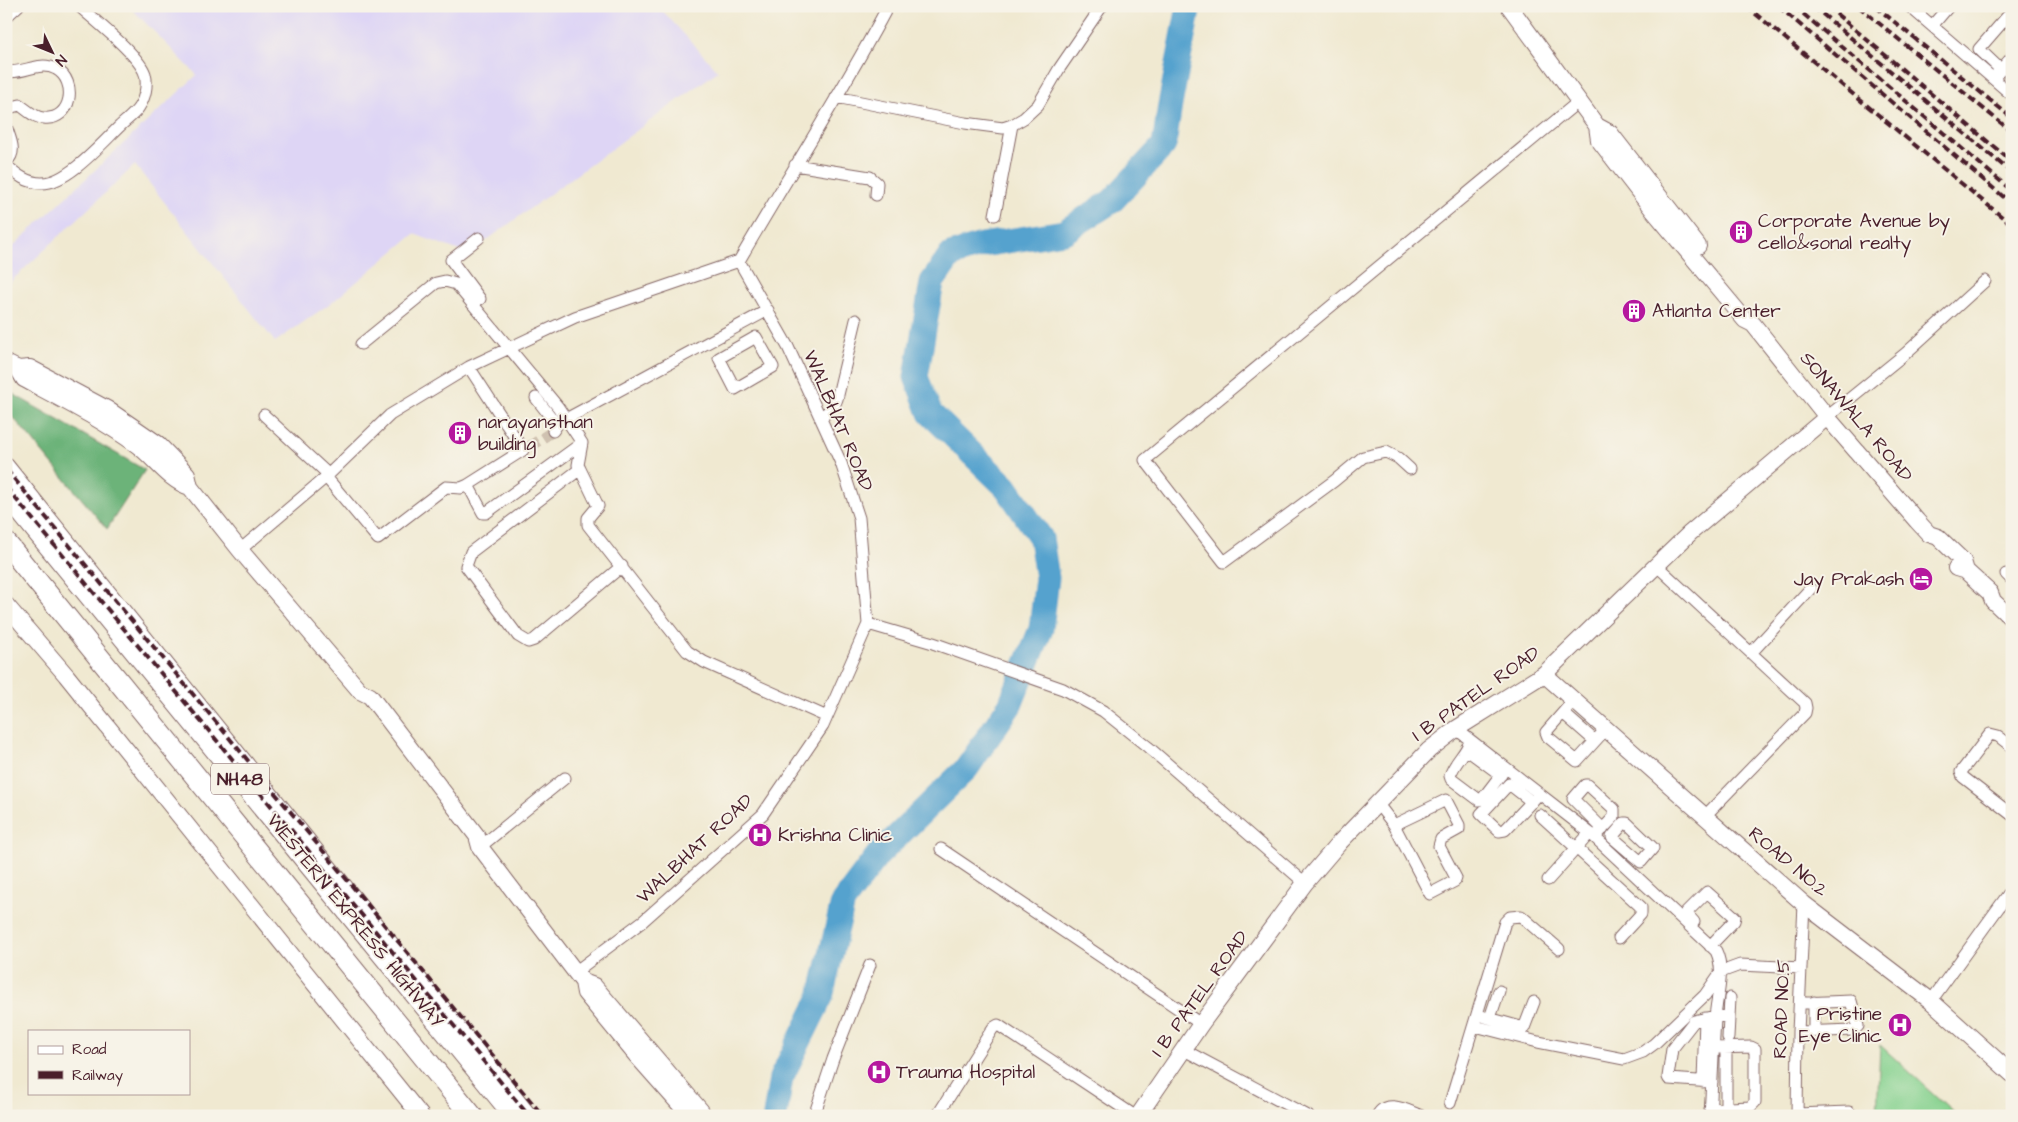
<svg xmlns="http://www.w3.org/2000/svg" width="2018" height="1122" font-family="'Architects Daughter',sans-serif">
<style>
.built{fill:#ded5f5}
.green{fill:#85d18e;stroke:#68785c}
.forest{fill:#6cb379;stroke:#5b6952}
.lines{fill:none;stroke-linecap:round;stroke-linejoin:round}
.river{stroke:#55a2ce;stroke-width:25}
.street-tunnel{stroke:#cfc1b0;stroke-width:11;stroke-dasharray:11 5.5;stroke-linecap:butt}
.street-casing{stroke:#846665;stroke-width:13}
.secondary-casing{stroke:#846665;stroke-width:18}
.highway-casing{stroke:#846665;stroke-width:23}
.street{stroke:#fff;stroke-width:11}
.secondary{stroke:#fff;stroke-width:16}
.highway{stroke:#fff;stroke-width:21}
.rail{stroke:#4a1f2b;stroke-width:4;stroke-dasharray:8 4;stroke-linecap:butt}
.labels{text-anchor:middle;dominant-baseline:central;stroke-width:4;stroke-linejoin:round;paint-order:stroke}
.shield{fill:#f7f3e8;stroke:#7e5f64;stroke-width:1}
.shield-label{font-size:18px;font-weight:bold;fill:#4a1f2b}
.poi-label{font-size:19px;fill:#4a1f2b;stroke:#f7f3e8;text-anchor:start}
.street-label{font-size:19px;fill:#4a1f2b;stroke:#f7f3e8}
</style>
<rect width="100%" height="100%" fill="#f7f3e8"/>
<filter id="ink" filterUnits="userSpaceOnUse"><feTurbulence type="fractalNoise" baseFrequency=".02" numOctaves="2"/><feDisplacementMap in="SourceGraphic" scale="10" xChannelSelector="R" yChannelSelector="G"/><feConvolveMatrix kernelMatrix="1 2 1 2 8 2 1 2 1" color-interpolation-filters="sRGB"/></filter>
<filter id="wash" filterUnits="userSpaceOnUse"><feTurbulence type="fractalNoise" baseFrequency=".0096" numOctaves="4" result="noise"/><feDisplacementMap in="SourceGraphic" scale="20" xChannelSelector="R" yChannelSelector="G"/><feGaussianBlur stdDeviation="1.12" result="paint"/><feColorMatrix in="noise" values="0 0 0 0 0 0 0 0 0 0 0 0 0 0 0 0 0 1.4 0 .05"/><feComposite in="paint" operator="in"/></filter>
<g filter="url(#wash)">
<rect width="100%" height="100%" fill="#f0e9d1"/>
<path class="built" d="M 129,6 L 658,6 L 718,71 L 468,254 L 414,234 L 335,300 L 275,342 L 135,165 L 6,286 L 6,253 L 197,75 Z"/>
<path class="green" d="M 1880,1045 L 1958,1116 L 1877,1116 Z"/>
<path class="forest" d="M 6,390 L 145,470 L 107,529 L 6,409 Z"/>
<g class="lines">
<path class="river" d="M 775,1116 L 781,1078 L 821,997 L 843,902 L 878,855 L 967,768 L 1010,705 L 1041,629 L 1047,578 L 1041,538 L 1006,487 L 930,413 L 916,377 L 932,282 L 951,255 L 982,245 L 1064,232 L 1112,201 L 1164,145 L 1170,105 L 1189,6"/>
</g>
</g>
<g filter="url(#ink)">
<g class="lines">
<path class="street-tunnel" d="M 529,447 L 553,431"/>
<g class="street-casing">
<path id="street" d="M 1909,6 L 2012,95
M 6,17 L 18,6
M 1932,26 L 1949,6
M 2001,70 L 1979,49 L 2012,11
M 6,71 C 23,75 38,60 56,69 C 78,81 72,121 44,118 C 35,118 27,110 20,105 L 12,107 L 6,111
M 2012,73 L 2010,78 L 2012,80
M 1996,75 L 2012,57
M 836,97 L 965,123 L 1003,128 L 1012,125 L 1024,118 L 1038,105 L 1059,69 L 1102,6
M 6,126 C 10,139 18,152 6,162
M 6,165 C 17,175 27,183 42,183 C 68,183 102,143 120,126 C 126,120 135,114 139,107 C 145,98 148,85 145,74 C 139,55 95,21 79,6
M 795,165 L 870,177 L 877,183 L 876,195
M 995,215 L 1012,125
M 479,238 L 451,260 L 480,299
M 756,337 L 773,367 L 735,389 L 719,358 Z
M 361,344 L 436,283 L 445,281 L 456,284 L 558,407 L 582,443 L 578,465 L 580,469 L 471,552 L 466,566 L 518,636 L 528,642 L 534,640 L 622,566
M 469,367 L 523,450 L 468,485 L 483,513 L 486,513 L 582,443
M 536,398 L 557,425 L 553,431
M 264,415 L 329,475
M 1827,417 L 1906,353 L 1985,281
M 821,418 L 834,406 L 837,399 L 856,320
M 566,419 L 768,310
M 580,469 L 598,506 L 588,518 L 588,525 L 687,651 L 704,662 L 827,717
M 1410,469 L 1398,458 L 1386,452 L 1363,457 L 1334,481 L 1224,562 L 1145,460 L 1578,102
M 326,477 L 378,539 L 446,487 L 461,488 L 468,485
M 240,550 L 326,477 L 390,415 L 469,367 L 575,317 L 739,261 C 788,176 842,93 888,6
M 1656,565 L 1805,703 L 1806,708 L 1805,713 L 1704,817
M 2006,574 L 2012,580
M 868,624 L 933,643 L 1063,689 L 1103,711 L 1148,747 L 1305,883
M 1751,653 L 1811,588
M 1574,700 L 1546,732 L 1548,737 L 1577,761 L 1606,729
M 1563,713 L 1595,741
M 1456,729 L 1590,833 L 1716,951 C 1726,972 1716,997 1715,1019 C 1713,1051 1712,1084 1710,1116
M 1470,741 C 1466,754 1454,762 1450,776 L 1451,779 L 1479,800 L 1483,798 L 1506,768
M 2012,747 L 1998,736 L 1990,734 L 1961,772 L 1963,777 L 2012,815
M 1467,750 L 1501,775
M 1532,802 L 1509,784 L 1481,814 L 1499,831 L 1505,830 L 1539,794
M 1377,803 L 1394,825 L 1430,894 L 1455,881 L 1456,878 L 1439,846 L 1441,839 L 1459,829 L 1459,825 L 1446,800 L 1394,825
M 1540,815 L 1641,907 L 1641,914 L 1619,938
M 1624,823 L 1627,823 L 1653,848 L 1641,862 L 1612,837 Z
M 1595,837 L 1614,817 L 1614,809 L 1588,785 L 1585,785 L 1573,799 L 1603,829
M 480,847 L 565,778
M 941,849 L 1201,1024
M 1548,880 L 1590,833
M 1694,922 L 1686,913 L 1707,892 L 1735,917 L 1734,921 L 1710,946
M 575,972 L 643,921 L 763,814 L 823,726 L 868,624 L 859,518 L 841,463 L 788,347 L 739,261
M 1931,1001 L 2012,889
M 1814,1002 L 1814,1032
M 1478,1015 L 1524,1028 L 1534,1002
M 1490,1018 L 1499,991
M 1475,1026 L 1538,1042 L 1624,1059 L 1643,1052 L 1654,1044 L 1705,995 L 1721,972 L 1740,965 L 1801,968
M 1798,1032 L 1854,1030 L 1858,1026 L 1851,1001 L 1801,1003
M 1728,1038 L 1730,998
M 1726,1048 L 1726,1108
M 1184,1050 L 1308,1116
M 1703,1082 L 1705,1018
M 1712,1082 L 1669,1079 L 1668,1077 L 1672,1049 L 1694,1021 L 1715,1016 L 1729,1017
M 1450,1103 L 1505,922 L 1510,917 L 1521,916 L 1559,949
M 1710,1109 L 1750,1107 L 1755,1102 L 1755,1049 L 1751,1047 L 1714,1048
M 1797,1114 L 1849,1112 L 1853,1116
M 814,1116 L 833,1059 L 870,965
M 937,1116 L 993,1028 L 998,1025 L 1135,1116
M 1377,1116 C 1386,1098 1408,1111 1422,1116
M 1797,1116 L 1798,1032 L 1804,904"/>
</g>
<g class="secondary-casing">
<path id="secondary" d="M 1509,6 L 1597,126 L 1610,133 L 1698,246
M 1597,126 L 1599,140 L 1653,210 L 1745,320 L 1753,324 L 1827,417 L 1917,521 L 1929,534 L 1938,537 L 1963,561 L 1966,571
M 6,363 L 18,369 L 24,379 C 63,400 101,419 137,445 C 155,458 168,480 190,487
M 18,369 L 30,368 L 107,409 L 158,444 L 187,474 L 190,487 L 240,550 L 360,691 L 370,696 L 477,836 L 480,847 L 583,982 L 585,993 L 636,1055 L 690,1116
M 6,466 L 529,1116
M 1956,568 L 1966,571 L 1990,593 L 1993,601 L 2012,619
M 6,605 L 66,675 L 421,1116
M 1544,674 L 1804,904 L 1931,1001 L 2012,1074
M 583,982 L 594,986 L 701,1111 L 702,1116
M 1138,1116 L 1201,1024 L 1305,883 L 1340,842 L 1429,750 L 1456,729 L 1544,674 L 1690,533 L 1827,417"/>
</g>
<g class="highway-casing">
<path id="highway" d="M 6,493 L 515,1116
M 6,543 L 472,1116"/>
</g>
<use href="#street" class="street"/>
<use href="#secondary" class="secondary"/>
<use href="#highway" class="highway"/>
<path class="rail" d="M 1746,6 L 2012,225
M 1778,6 L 2012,204
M 1794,6 L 2012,191
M 1813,6 L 2012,173
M 1827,6 L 2012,162
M 1858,6 L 2012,132
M 1875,6 L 2012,118
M 6,469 L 543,1116
M 6,487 L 529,1116"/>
</g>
</g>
<defs>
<g id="building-disc" transform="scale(1.25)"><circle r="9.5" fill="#b5179e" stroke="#f7f3e8"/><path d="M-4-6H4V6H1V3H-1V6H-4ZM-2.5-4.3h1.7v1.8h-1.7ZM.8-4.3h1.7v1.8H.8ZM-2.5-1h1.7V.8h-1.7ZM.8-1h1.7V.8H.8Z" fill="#fff"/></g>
<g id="hotel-disc" transform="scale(1.25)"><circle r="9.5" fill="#b5179e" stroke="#f7f3e8"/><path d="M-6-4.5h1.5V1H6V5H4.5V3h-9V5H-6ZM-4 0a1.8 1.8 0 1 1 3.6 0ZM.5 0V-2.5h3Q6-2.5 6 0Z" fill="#fff"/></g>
<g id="hospital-disc" transform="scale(1.25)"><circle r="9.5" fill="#b5179e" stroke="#f7f3e8"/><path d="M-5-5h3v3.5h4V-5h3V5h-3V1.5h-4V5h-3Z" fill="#fff"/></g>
</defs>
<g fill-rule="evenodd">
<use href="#building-disc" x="1741" y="232"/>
<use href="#building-disc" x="1634" y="311"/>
<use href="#building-disc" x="460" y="433"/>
<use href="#hotel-disc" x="1921" y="579"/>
<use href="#hospital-disc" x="760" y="835"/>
<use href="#hospital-disc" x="1900" y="1025"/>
<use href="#hospital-disc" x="879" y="1072"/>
</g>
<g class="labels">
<rect class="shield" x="211" y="763.5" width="58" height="31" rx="4"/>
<g class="shield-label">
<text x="240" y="779">NH48</text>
</g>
<g class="poi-label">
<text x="1758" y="221">Corporate Avenue by<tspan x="1758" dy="22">cello&amp;sonal realty</tspan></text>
<text x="1652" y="311">Atlanta Center</text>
<text x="478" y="422">narayansthan<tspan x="478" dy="22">building</tspan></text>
<text x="1904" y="579" text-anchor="end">Jay Prakash</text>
<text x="778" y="835">Krishna Clinic</text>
<text x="1882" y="1014" text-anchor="end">Pristine<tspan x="1882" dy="22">Eye Clinic</tspan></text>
<text x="896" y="1072">Trauma Hospital</text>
</g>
<g class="street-label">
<text transform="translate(1856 417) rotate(50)">SONAWALA ROAD</text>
<text transform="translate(838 421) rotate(67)">WALBHAT ROAD</text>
<text transform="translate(1476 694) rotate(-35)">I B PATEL ROAD</text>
<text transform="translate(695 849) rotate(-43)">WALBHAT ROAD</text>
<text transform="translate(1788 862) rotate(40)">ROAD NO.2</text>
<text transform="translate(355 921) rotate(51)">WESTERN EXPRESS HIGHWAY</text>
<text transform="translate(1200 994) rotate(-54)">I B PATEL ROAD</text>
<text transform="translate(1782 1009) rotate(-88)">ROAD NO.5</text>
</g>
</g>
<rect width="2018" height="1122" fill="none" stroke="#f7f3e8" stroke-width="25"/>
<rect x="28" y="1030" width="162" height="65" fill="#f7f3e8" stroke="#b29e9c"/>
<rect x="38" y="1046" width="25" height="8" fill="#ffffff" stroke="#b29e9c"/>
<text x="72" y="1054" font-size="15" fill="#4a1f2b">Road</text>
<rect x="38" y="1071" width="25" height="8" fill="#4a1f2b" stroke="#b29e9c"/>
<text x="72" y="1080" font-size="15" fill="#4a1f2b">Railway</text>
<g transform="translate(52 52) rotate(133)" stroke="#f7f3e8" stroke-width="4" paint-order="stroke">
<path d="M0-4L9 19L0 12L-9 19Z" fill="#4a1f2b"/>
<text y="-8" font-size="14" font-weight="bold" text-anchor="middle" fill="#4a1f2b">N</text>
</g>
</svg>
